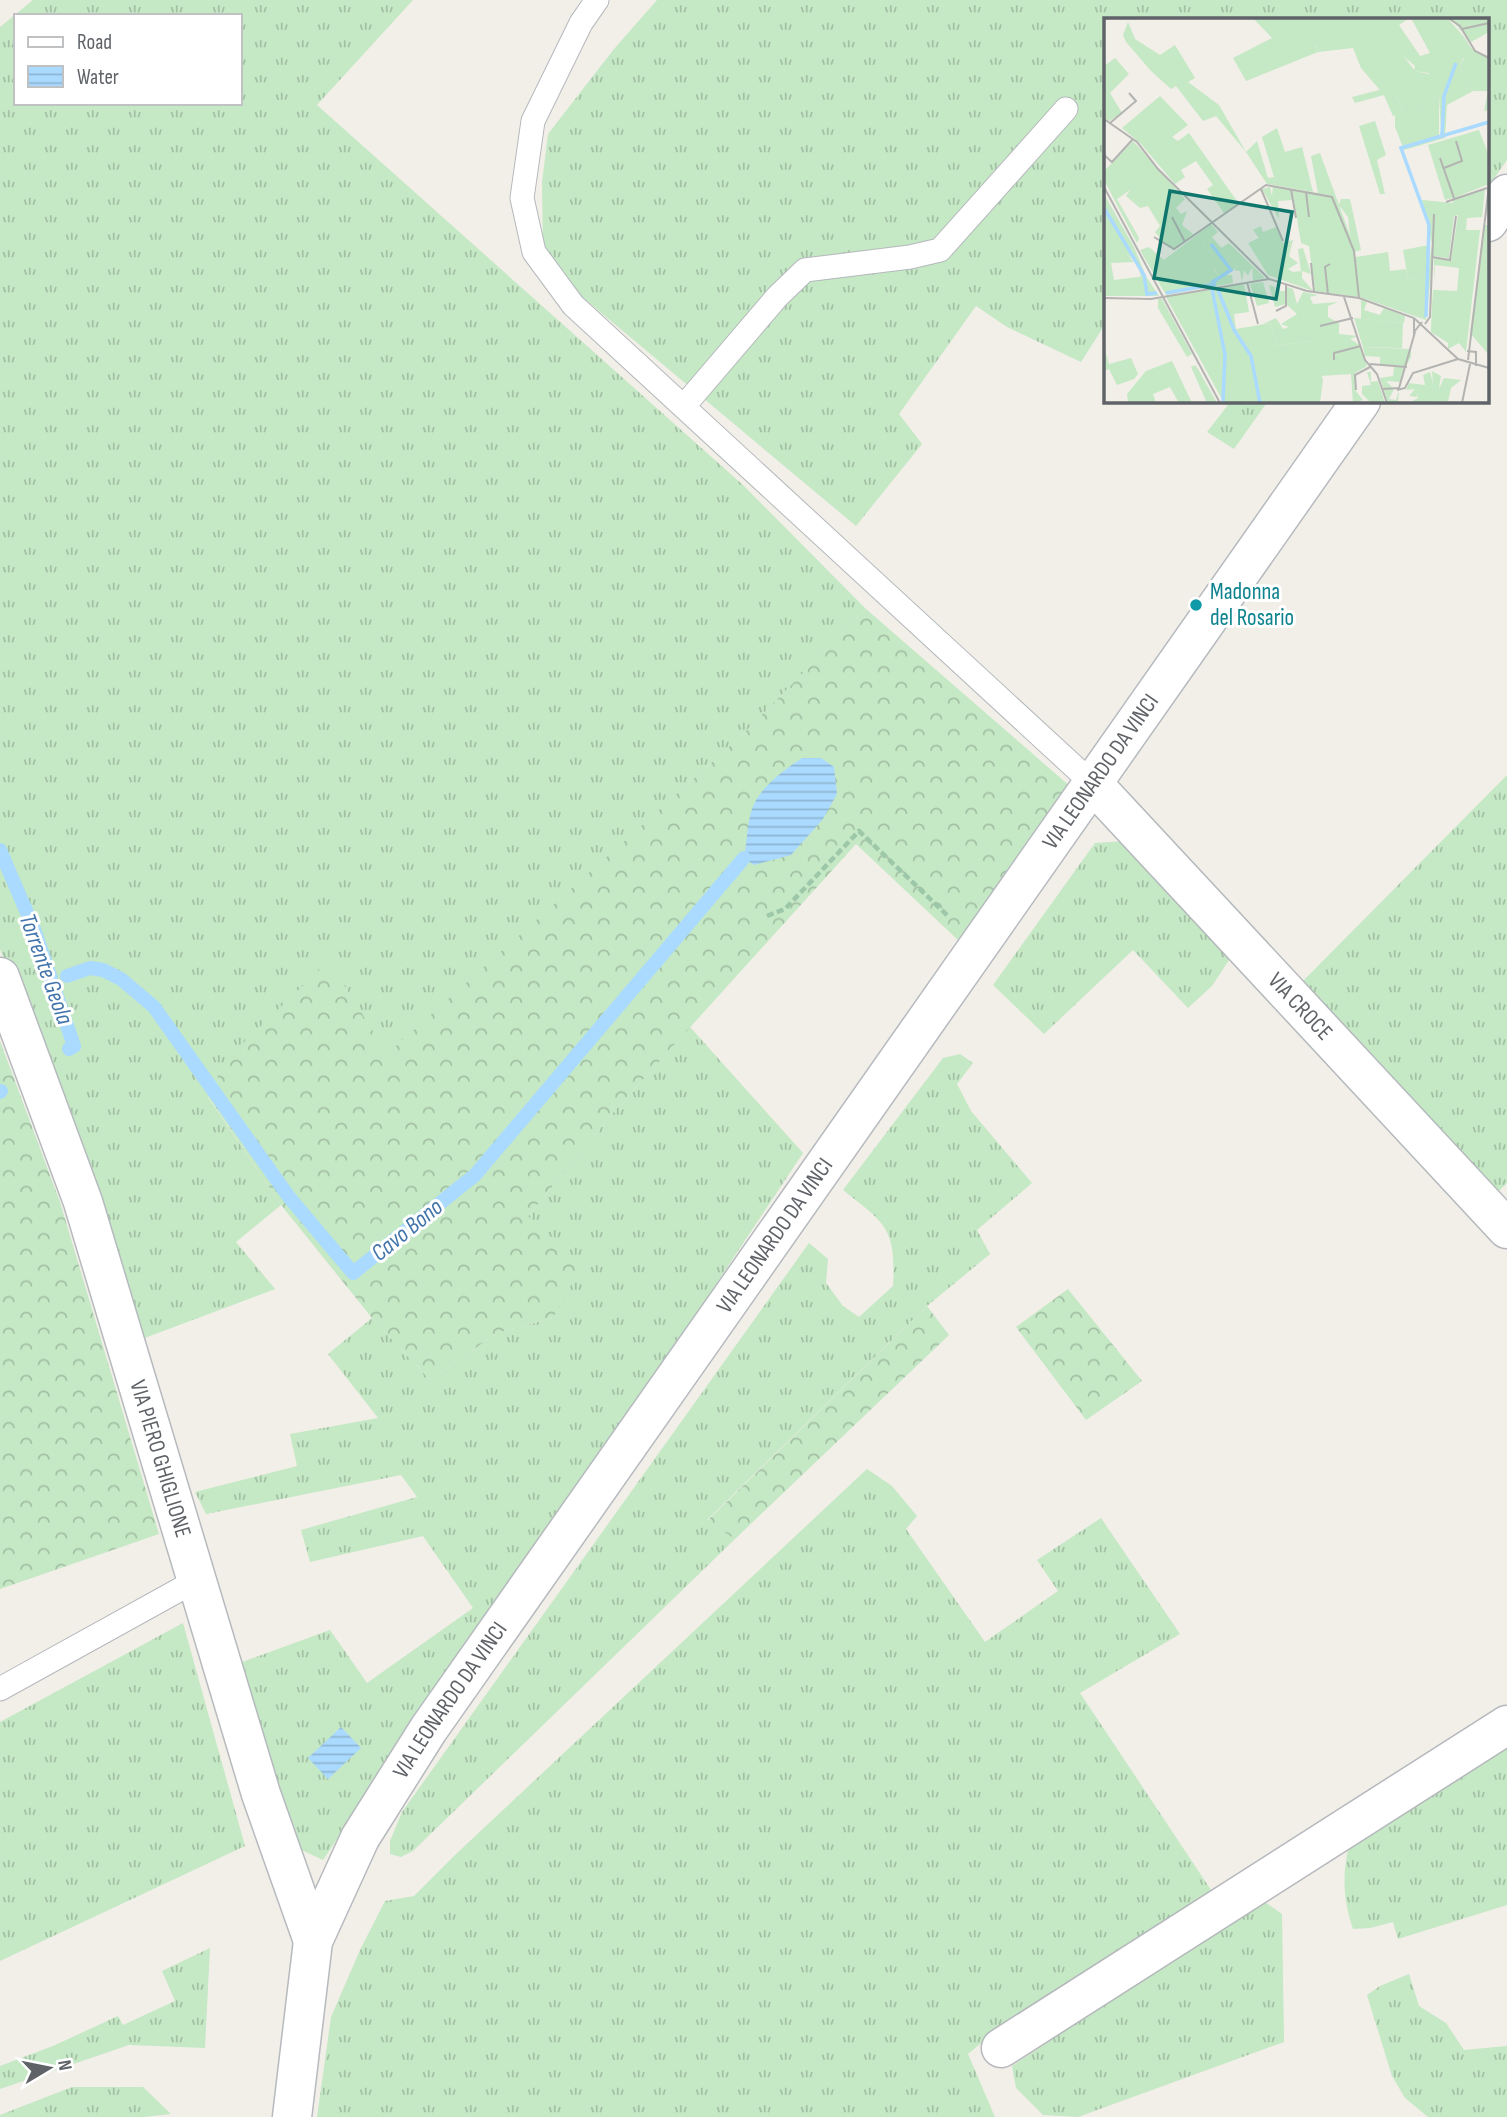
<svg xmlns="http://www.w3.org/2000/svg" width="1507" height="2117" font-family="'Sofia Sans Condensed',sans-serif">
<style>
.grass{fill:url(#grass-tufts);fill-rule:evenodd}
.forest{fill:url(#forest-crowns)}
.water{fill:url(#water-rules)}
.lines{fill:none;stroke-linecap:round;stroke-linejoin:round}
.stream{stroke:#aadaff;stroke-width:14}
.lane-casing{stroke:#b5b8bc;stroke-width:25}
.street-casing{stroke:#b5b8bc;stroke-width:41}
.secondary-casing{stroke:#b6babf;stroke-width:41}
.path{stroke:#9cc7a9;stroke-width:4.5;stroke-dasharray:7 3.5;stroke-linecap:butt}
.lane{stroke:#fff;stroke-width:23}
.street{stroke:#fff;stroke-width:38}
.secondary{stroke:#fff;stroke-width:38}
.culture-dot{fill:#0f9aa8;stroke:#fff;stroke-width:2.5}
.labels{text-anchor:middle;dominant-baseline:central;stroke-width:6;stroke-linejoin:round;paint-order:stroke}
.culture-label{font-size:23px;fill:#0d838f;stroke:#fff;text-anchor:start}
.street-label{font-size:23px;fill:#5f6368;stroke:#fff}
.water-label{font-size:24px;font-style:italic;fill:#4174aa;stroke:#fff}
.inset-river{fill:none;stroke:#aadaff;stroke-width:3.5}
.inset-road{fill:none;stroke:#b3b3b1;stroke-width:2}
.view{fill:#0f766e;fill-opacity:0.15;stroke:#0f766e;stroke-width:3.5}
.inset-edge{fill:none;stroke:#5f6368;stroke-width:3.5}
</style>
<defs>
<pattern id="grass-tufts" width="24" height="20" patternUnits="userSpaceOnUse" patternTransform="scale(1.75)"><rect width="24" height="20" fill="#c5e8c5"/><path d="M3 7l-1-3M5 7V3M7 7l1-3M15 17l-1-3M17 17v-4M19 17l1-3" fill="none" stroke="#a3c0a4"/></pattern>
<pattern id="forest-crowns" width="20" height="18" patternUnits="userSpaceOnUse" patternTransform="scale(1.75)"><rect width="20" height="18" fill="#c5e8c5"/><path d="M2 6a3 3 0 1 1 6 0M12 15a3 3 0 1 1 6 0" fill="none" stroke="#a3c0a4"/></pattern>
<pattern id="water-rules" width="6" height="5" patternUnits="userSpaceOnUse" patternTransform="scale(1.75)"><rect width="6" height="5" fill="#aadaff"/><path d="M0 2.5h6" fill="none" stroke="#8eb4d2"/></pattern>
</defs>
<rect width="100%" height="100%" fill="#f1efe8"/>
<path class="grass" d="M 33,0 L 413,0 L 317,105 L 744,486 L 866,609 L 739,738 L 387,1055 L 208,1097 L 281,1205 L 236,1242 L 275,1289 L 142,1339 L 0,949 L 0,27 ZM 16,16 L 240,16 L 240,103 L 16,103 Z
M 657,0 L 1507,0 L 1507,160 L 1488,187 L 1488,19 L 1106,19 L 1106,323 L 1081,362 L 1007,327 L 976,306 L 899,414 L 922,444 L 856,526 L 575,291 L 543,248 L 542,182 L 548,134 L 614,49 Z
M 1231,401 L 1268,401 L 1234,449 L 1207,432 Z
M 1507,775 L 1507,1183 L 1495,1195 L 1302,982 Z
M 1128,841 L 1233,954 L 1212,986 L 1188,1008 L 1133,950 L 1044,1034 L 993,985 L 1095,843 Z
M 690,1027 L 803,1153 L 521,1578 L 400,1746 L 323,1860 L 293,1846 L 276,1796 L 242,1662 L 330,1630 L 367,1683 L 473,1608 L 423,1536 L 310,1562 L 301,1530 L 417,1497 L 401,1475 L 206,1514 L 195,1492 L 297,1466 L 290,1434 L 378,1418 L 328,1354 L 372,1318 L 430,1380 L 497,1333 L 553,1318 L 528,1216 L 617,1108 Z
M 960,1054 L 973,1063 L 957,1084 L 971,1111 L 1032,1183 L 977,1230 L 990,1254 L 927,1306 L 707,1520 L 735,1539 L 413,1851 L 401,1857 L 390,1854 L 390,1841 L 402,1812 L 809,1243 L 828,1259 L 826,1283 L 843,1306 L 859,1317 L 893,1286 C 896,1228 886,1224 843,1190 L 943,1058 Z
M 867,1469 L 892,1486 L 917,1516 L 906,1529 L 985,1642 L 1058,1591 L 1037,1560 L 1101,1518 L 1180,1634 L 1080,1693 L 1215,1896 L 985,2040 L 968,2054 L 995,2117 L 317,2117 L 331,2017 L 360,1950 L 385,1901 L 414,1896 L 455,1855 Z
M 183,1623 L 245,1846 L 0,1961 L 0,1722 Z
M 1507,1742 L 1507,1905 L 1398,1939 L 1393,1922 L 1370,1928 L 1353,1929 C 1343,1899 1342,1876 1349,1845 Z
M 1262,1900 L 1282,1914 L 1284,2042 L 1078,2117 L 1043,2115 L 1016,2088 L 1012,2066 Z
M 210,1948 L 205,2048 L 129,2045 L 0,2089 L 0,2066 L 53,2046 L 118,2016 L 123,2025 L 175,2001 L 162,1971 Z
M 1409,1974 L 1419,2006 L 1446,2023 L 1464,2050 L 1507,2046 L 1507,2117 L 1428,2117 L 1405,2098 L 1392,2076 L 1367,1995 L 1380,1986 Z
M 72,2087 L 143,2087 L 171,2114 L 144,2117 L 0,2117 L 0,2115 Z"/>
<path class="forest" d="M 866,609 L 1072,788 L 958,940 L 856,844 L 617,1108 L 528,1216 L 582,1265 L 553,1318 L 497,1333 L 430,1380 L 372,1318 L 281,1205 L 208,1096 L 227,1058 L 329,961 L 387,1054 L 739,738 Z
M 0,1041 L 60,1202 L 159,1534 L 0,1589 Z
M 1068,1289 L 1142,1381 L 1086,1420 L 1016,1327 Z
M 927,1306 L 949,1335 L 735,1539 L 707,1521 Z"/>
<path class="water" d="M 802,758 L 821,758 L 834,767 L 837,794 L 823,819 L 791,855 L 754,865 L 744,858 C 747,842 747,824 752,809 C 759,788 784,770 802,758 Z
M 341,1727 L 361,1748 L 328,1779 L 308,1758 Z"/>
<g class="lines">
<path class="stream" d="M 0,850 L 34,929 L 74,1046 L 69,1049
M 67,976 L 90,968 L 103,970 L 121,979 L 154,1007 L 289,1197 L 353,1273 L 475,1175 L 744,858
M 0,1092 L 1,1091"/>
<g class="lane-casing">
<path id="lane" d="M 597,0 L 581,23 L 533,121 L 522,198 L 534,252 L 573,305 L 1093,784
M 684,406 L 777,297 L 805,270 L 910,257 L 940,250 L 1066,109
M 0,1689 L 197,1580"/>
</g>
<g class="street-casing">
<g id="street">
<path id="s1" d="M 1093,784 L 1507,1229"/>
<path d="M 1001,2048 L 1507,1725"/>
</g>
</g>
<g class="secondary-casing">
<g id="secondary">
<path d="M 1488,222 L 1507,194"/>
<path id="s2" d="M 0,977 L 83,1202 L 261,1794 L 313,1941"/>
<path id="s3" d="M 292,2117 L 313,1941 L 360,1838 L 428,1730 L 1361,401"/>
</g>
</g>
<path class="path" d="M 767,916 L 785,909 L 859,831 L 948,916"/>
<use href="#lane" class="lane"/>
<use href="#street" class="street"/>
<use href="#secondary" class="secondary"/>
</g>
<circle class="culture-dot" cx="1196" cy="605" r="7"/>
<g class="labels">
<g class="culture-label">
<text x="1210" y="592">Madonna<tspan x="1210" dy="26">del Rosario</tspan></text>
</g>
<g class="street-label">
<text stroke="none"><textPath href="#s3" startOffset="1589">VIA LEONARDO DA VINCI</textPath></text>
<text stroke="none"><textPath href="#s1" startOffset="304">VIA CROCE</textPath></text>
<text stroke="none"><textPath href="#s3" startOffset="1022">VIA LEONARDO DA VINCI</textPath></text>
<text stroke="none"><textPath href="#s2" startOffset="508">VIA PIERO GHIGLIONE</textPath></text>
<text stroke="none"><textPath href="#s3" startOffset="455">VIA LEONARDO DA VINCI</textPath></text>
</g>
<g class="water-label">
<text transform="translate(46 969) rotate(70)">Torrente Geola</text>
<text transform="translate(407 1230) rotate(-39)">Cavo Bono</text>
</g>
</g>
<g transform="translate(1104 18)">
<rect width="385" height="385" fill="#f1efe8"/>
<path d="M 149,0 L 305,0 L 295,7 L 316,38 L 326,35 L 307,0 L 343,0 L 361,20 L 341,36 L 349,48 L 335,77 L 335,120 L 314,123 L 312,96 L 332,77 L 325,55 L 310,53 L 311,48 L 280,21 L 212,26 L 214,34 L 142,63 L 129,40 L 168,20 ZM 11,40 L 25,56 L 6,75 L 18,95 L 5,103 L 0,100 L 0,48 ZM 360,40 L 385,46 L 385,92 L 380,93 L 384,73 L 369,73 L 355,49 ZM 279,71 L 292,77 L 299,94 L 289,98 L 280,77 L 251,85 L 248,79 ZM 56,78 L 84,107 L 68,119 L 74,123 L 85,115 L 135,186 L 120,195 L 103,171 L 109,167 L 92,143 L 77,152 L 81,159 L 71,166 L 37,126 L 18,110 ZM 173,110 L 181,134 L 198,129 L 209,174 L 163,166 L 142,134 L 153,123 L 164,160 L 170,159 L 158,119 ZM 375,112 L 385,138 L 385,166 L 352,179 L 381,171 L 378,199 L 363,200 L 362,212 L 376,212 L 362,334 L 355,325 L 344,331 L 344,325 L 327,314 L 329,272 L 353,273 L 355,250 L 331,247 L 330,264 L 330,240 L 347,243 L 354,197 L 350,198 L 345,240 L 329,238 L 322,302 L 256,279 L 211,273 L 205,228 L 197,225 L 188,171 L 214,175 L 207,138 L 216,135 L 246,217 L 244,199 L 235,187 L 237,181 L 246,181 L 257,232 L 250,234 L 252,239 L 284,234 L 286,253 L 302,251 L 304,261 L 323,257 L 328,226 L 318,182 L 349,185 L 348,180 L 341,182 L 324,127 ZM 29,123 L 81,181 L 72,190 L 77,196 L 83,193 L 78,207 L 89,216 L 73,230 L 64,229 L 51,214 L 56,208 L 44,188 L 36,190 L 22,178 L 26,172 L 11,142 ZM 169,168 L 187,172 L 188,182 L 174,183 L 175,201 L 158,171 L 166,169 L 168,178 ZM 380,207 L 385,207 L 385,337 L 366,315 ZM 157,208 L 159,214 L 172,209 L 179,225 L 189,222 L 185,238 L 194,245 L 184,251 L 189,254 L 197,253 L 194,231 L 199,230 L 207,256 L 198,253 L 198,260 L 209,273 L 164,257 L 144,225 L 155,220 L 149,212 ZM 94,216 L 115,248 L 109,251 L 114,257 L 128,257 L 129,265 L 62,277 L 36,232 L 45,229 L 60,242 ZM 7,220 L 30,244 L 7,245 L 10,262 L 42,258 L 55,278 L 0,278 L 0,221 ZM 125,225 L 161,260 L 149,263 L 148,249 L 144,258 L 140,252 L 138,264 L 136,253 L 130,252 L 134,249 L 117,230 ZM 159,264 L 165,285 L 153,288 L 146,266 ZM 165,267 L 171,269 L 172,285 L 172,273 L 182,273 L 183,269 L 189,271 L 193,286 L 199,274 L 214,277 L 206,279 L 209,286 L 234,284 L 224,288 L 224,299 L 235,305 L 235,316 L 254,318 L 246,321 L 256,327 L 263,348 L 251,355 L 251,372 L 259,382 L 249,385 L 247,356 L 216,358 L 207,323 L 172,328 L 167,305 L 159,306 L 172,300 L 179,311 L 185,309 L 177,306 L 193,296 L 182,286 L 171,289 ZM 257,282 L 263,284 L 260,292 L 276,297 L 280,290 L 301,298 L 300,305 L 257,301 ZM 259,329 L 307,331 L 307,339 L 302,348 L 276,346 L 276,339 L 261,338 ZM 290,349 L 300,349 L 296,364 L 282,363 L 290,371 L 285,381 L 292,382 L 295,372 L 294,383 L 298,385 L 284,385 L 276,360 L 289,358 ZM 328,353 L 337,358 L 335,371 L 340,360 L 357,362 L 347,370 L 344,383 L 305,385 L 314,380 L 313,374 L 313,379 L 305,378 L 311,371 L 302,372 L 305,365 L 321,367 L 319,357 L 326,354 L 329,366 ZM 263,354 L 267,354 L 267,364 L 274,363 L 281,385 L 267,385 L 258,376 L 258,368 L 267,367 Z" fill="#c5e8c5"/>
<path d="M 346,0 L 385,0 L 385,14 L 367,24 ZM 24,4 L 31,21 L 56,37 L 71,27 L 91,60 L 84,64 L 115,87 L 142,134 L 112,98 L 99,103 L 72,68 L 67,71 L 47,53 L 22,24 L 19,17 ZM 251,8 L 255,20 L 267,18 L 289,24 L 311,53 L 338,59 L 332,77 L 312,96 L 319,111 L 314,123 L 335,120 L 337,113 L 335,77 L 348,48 L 335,32 L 342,35 L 361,20 L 367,30 L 385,40 L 383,49 L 375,50 L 359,40 L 355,49 L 369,73 L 343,87 L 341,120 L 300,132 L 291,109 L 291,97 L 299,94 L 292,77 L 280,77 L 257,50 L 249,30 L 214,34 L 210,15 ZM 271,103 L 282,137 L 273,142 L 281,176 L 276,176 L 255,108 ZM 11,142 L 22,154 L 26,172 L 13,181 L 35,220 L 33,225 L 0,162 L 0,153 ZM 0,176 L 30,229 L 42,258 L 37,260 L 34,245 L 18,233 L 9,233 L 7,221 L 0,225 ZM 107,206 L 114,214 L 108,219 L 134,249 L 116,259 L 109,250 L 115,248 L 94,216 ZM 325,227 L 323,257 L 304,261 L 299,232 ZM 140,266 L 145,294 L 130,296 L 132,311 L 167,305 L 172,328 L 207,323 L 219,362 L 216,385 L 120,385 L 62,279 ZM 54,281 L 58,281 L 88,336 L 83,339 L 54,290 ZM 0,329 L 5,346 L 27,340 L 34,356 L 30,361 L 13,367 L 5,351 L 0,353 ZM 68,343 L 88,385 L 75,385 L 66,369 L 49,376 L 52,385 L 24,385 L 23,376 L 42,353 ZM 91,347 L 94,351 L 113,385 L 103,385 L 87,349 Z" fill="#c5e8c5"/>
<path d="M 329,272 L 338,273 L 338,290 L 327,314 ZM 250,300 L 299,305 L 298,330 L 259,329 Z" fill="#c5e8c5"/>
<path class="inset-river" d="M 338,118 L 340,78 L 352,45M 0,190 L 40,257 L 43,276 L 53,275M 107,265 L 127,252 L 107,226M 108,271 L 121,337 L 119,383M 114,272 L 130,312 L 147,338 L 156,385M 62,275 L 112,266M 322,299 L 325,207 L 297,130 L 385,104"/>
<path class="inset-road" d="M 344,0 L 356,8 L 371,33 L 385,40M 358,11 L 385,5M 0,101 L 33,124 L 54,151 L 165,261 L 203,273 L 255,280 L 310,300 L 354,341 L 385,350M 6,105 L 32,83 L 25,75M 0,137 L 8,144 L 29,121M 336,140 L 350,180M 340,150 L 358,143 L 352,123M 0,169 L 116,385M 157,171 L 179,223M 187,171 L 192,200M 202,174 L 205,199M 342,184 L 383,170M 68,199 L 81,224M 50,219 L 70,231 L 162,167 L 228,179 L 250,233 L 255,280M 328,239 L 346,242 L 352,198M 207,245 L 210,274M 143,264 L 154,306M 224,276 L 221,249 L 226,246M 240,279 L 261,342 L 273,356 L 283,385M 0,280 L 47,281 L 165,261M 172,293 L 182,288 L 182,267M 310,300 L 310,314 L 318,304M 321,306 L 326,299 L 330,196M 216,308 L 249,300M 363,333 L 372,334 L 372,348M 230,342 L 230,335 L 257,328M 364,342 L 385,168M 266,346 L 303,349M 278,371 L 295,370 L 311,314M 252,372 L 251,357 L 266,349M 293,372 L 301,370 L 309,355 L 354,341M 358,385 L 366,346"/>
<path class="view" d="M 66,173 L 188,194 L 172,281 L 50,260 Z"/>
<rect width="385" height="385" class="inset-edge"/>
</g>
<rect x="14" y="14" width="228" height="91" fill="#ffffff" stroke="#bfc1c3" stroke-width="2"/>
<rect x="28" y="37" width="35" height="10" fill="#ffffff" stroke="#bfc1c3" stroke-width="2"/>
<text x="77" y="49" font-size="21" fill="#5f6368">Road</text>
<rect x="28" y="66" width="35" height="21" fill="url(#water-rules)" stroke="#bfc1c3" stroke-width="2"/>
<text x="77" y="84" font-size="21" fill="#5f6368">Water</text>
<g transform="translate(49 2068) rotate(80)" stroke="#ffffff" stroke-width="5" paint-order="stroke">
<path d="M0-5L12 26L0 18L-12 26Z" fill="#5f6368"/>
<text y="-10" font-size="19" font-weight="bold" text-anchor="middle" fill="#5f6368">N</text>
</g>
</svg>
